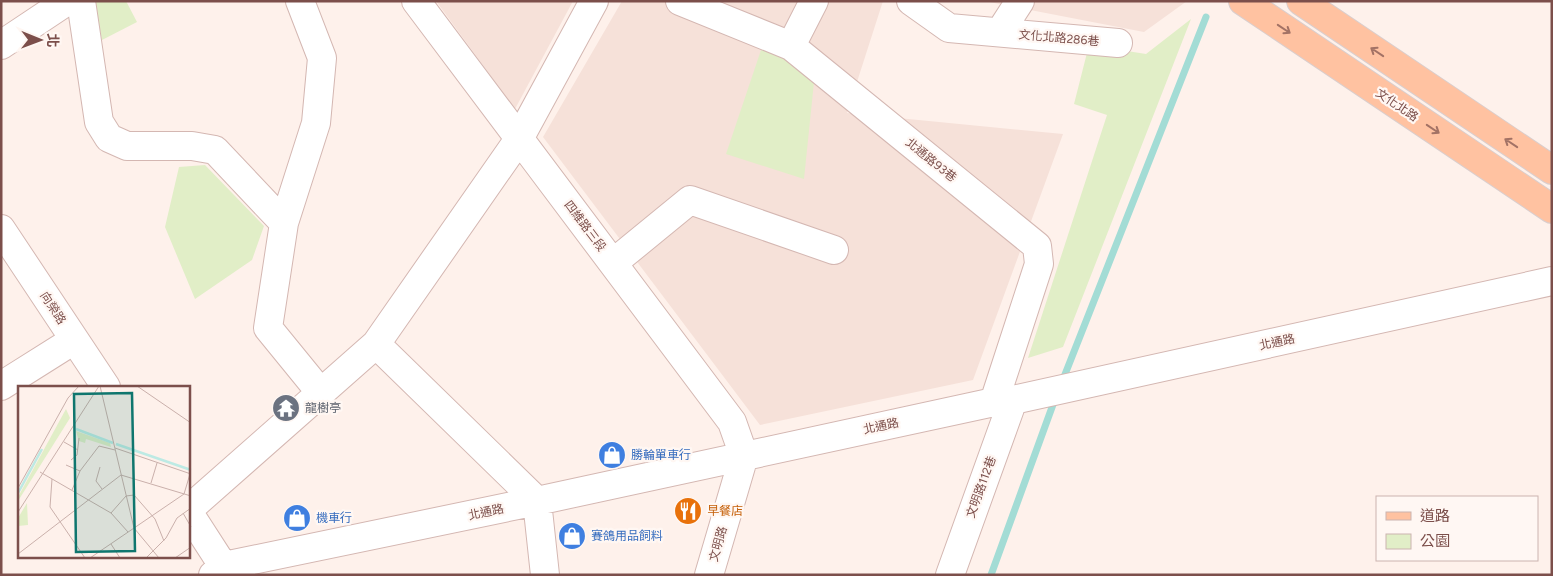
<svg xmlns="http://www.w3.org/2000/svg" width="1553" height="576" font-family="Figtree,'Noto Sans TC',sans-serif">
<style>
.residential{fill:#f6e1d9}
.green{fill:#e1eec7}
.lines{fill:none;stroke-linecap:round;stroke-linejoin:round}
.stream{stroke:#a3dcd5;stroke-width:7}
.minor-casing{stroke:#d4b7b2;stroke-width:30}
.major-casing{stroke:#dacecd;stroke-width:30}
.minor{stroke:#fff;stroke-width:28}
.major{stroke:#ffc2a1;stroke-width:28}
.oneway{stroke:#a37265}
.labels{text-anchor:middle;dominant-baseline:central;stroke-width:4.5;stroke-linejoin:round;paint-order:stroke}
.street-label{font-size:12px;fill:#7c4f4b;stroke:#fff7f3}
.worship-label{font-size:12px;fill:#5b616d;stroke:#fff7f3;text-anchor:start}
.shop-label{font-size:12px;fill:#366cbe;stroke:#fff7f3;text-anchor:start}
.food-label{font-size:12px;fill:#c56008;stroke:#fff7f3;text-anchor:start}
.inset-river{fill:none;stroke:#bdeae4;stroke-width:2.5}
.inset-road{fill:none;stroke:#cab0ab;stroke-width:1}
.view{fill:#0f766e;fill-opacity:0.15;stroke:#0f766e;stroke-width:2.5}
.inset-edge{fill:none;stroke:#7c4f4b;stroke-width:2.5}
</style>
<rect width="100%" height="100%" fill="#fef1eb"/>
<path class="residential" d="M 436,1 L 573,1 L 515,109 Z
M 622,1 L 883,1 L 847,113 L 1063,134 L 973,380 L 760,425 L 543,137 Z
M 984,1 L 1187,1 L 1144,32 Z"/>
<path class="green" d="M 94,1 L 126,1 L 137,22 L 102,40 Z
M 1191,19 L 1063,347 L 1028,358 L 1107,115 L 1074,104 L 1089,45 L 1146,54 Z
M 761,50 L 789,53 L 814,82 L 804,179 L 726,154 Z
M 205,165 L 264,226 L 252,260 L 195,299 L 165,227 L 179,167 Z"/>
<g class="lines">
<path class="stream" d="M 1062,382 L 1206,17
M 991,575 L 1055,399"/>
<g class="minor-casing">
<path id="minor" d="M 81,1 L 99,122 L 109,138 L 127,146 L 192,146 L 215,150 L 284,223
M 300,1 L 322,58 L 316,123 L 284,223 L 268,328 L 321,393
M 416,1 L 732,422 L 744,456 L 709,575
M 680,1 L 791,46 L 1037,246 L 1039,264 L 994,402
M 911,1 L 949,28 L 1118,43
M 1000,32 L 1020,1
M 1,45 L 67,1
M 791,46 L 814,1
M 1,229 L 106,387
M 613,263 L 690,200 L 834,250
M 376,344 L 537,501 L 545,575
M 1,386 L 74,340
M 189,509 L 376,344 L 519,139 L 594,1
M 189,513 L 229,575
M 213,575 L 224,566 L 537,501 L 994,402 L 1013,400 L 1552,281
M 950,575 L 1013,400"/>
</g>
<g class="major-casing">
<path id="major" d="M 1243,1 L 1552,209
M 1301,1 L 1552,170"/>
</g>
<use href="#minor" class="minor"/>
<use href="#major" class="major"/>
</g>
<defs><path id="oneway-shaft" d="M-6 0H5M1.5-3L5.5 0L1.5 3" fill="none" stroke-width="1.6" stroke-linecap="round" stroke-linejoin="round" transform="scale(1.25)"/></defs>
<g class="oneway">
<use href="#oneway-shaft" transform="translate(1284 29) rotate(34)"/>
<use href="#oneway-shaft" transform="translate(1377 52) rotate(-146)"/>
<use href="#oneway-shaft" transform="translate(1433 129) rotate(34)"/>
<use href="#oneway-shaft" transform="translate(1511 143) rotate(-146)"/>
</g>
<defs>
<g id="temple-disc" transform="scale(1.4375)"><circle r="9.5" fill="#6b7280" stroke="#fff7f3"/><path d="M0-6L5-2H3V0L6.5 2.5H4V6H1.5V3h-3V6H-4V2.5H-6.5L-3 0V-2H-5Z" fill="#fff"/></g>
<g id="shop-disc" transform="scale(1.4375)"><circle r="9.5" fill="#3f7fe0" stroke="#fff7f3"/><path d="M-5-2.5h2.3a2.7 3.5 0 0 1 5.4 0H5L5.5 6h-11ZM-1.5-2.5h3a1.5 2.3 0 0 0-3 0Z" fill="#fff"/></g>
<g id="restaurant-disc" transform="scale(1.4375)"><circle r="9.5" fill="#e8710a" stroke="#fff7f3"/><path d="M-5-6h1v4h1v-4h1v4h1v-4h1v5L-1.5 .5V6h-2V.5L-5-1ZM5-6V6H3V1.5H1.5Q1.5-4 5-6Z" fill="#fff"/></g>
</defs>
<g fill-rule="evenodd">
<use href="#temple-disc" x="286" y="408"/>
<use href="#shop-disc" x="612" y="455"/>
<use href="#restaurant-disc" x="688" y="511"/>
<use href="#shop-disc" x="297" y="518"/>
<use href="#shop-disc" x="572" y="536"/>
</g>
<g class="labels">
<g class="street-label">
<text transform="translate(1059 38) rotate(5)">文化北路286巷</text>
<text transform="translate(1397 105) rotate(34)">文化北路</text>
<text transform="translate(931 160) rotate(39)">北通路93巷</text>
<text transform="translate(585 226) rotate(53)">四維路三段</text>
<text transform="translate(53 308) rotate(57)">向榮路</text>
<text transform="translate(1277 342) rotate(-12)">北通路</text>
<text transform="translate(881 426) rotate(-12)">北通路</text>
<text transform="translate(981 487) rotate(-70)">文明路112巷</text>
<text transform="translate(486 512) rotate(-12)">北通路</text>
<text transform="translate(718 544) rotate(-74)">文明路</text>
</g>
<g class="worship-label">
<text x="305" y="408">龍樹亭</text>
</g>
<g class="shop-label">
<text x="631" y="455">勝輪單車行</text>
<text x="316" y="518">機車行</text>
<text x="591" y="536">賽鴿用品飼料</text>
</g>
<g class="food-label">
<text x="707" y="511">早餐店</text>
</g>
</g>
<g transform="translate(18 386)">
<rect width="172" height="172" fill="#fef1eb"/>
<path d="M 48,23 L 52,32 L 0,115 L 0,111 ZM 58,45 L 92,57 L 93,61 L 68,53 L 67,57 L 61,55 ZM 9,117 L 10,139 L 0,140 L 0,132 Z" fill="#e1eec7"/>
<path class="inset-river" d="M 58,43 L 95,57M 98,58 L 173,84M 0,107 L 24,63"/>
<path class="inset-road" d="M 82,0 L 116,142 L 141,172M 119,0 L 173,37M 46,56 L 60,64M 97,62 L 173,88M 53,74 L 59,69 L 61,52M 48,79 L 62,85M 82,81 L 78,95 L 84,103M 22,86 L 93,127 L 110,146M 34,93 L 32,121 L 67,172M 133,97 L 139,77M 0,102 L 50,12 L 61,0M 54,104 L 62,85 L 81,60 L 97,64M 0,126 L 81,0M 93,127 L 108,110 L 116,109 L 137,133 L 146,155M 165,127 L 173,141M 93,158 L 102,172M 0,168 L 103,89 L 173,110M 72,172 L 166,108 L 172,88M 128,172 L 148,152 L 159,132 L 173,122M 157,172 L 173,161"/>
<path class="view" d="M 114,7 L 117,165 L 58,166 L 56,8 Z"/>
<rect width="172" height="172" class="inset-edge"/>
</g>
<rect width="1553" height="576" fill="none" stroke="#7c4f4b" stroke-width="5"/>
<rect x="1376" y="496" width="162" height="65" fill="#fff7f3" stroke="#cbb4b0"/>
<rect x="1386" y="512" width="25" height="8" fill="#ffc2a1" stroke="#cbb4b0"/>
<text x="1420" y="521" font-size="15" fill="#7c4f4b">道路</text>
<rect x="1386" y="534" width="25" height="15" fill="#e1eec7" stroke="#cbb4b0"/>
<text x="1420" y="546" font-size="15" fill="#7c4f4b">公園</text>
<g transform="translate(40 40) rotate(91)" stroke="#fff7f3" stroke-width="4" paint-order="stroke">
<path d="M0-4L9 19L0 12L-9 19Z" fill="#7c4f4b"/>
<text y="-8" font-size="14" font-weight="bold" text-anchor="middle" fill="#7c4f4b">北</text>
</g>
</svg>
